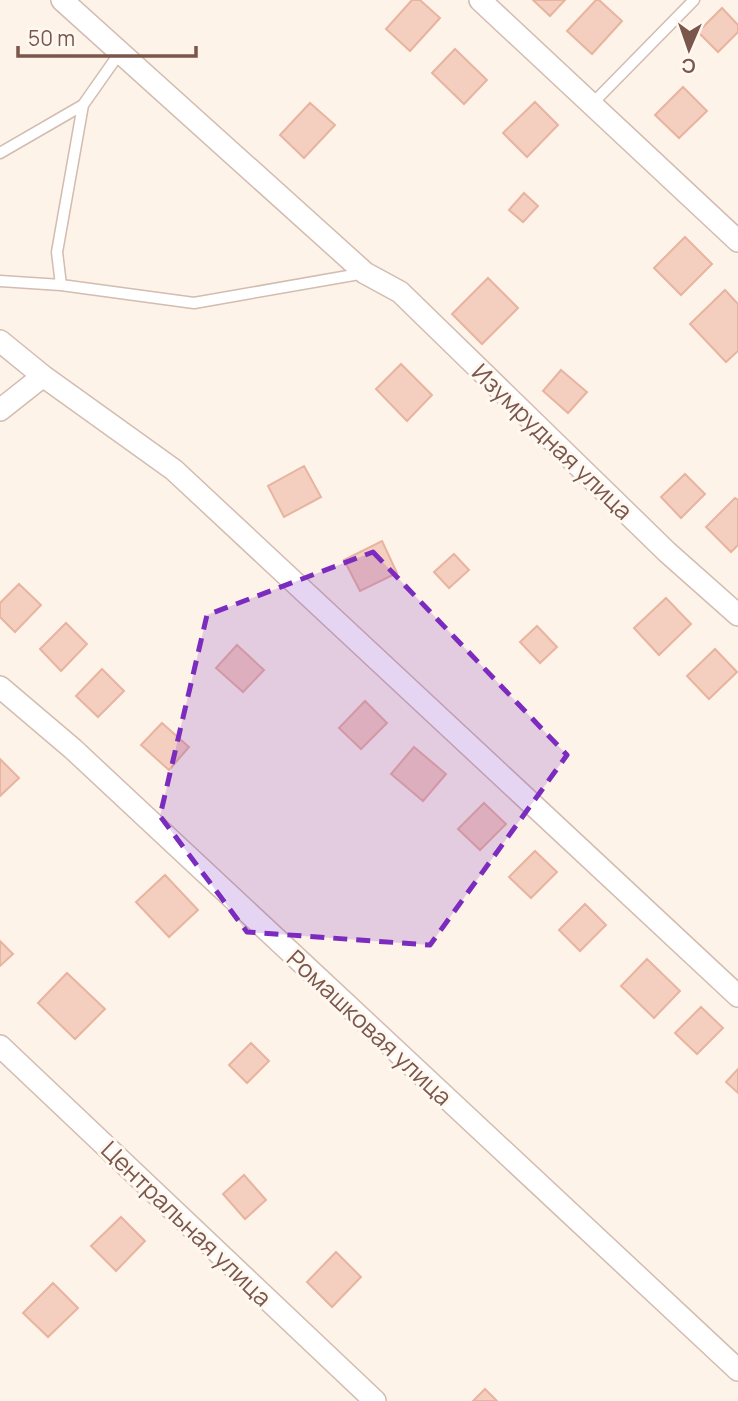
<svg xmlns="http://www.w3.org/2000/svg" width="738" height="1401" font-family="Manrope,sans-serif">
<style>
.building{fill:#f4cfbf;stroke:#e8b39f;stroke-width:2}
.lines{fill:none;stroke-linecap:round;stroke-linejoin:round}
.lane-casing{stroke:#d3bcb0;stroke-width:13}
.street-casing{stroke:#d3bcb0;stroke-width:24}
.lane{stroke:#fff;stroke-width:10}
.street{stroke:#fff;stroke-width:21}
.marked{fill:#7b2cbf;fill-opacity:0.2;stroke:#7b2cbf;stroke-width:5;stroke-dasharray:14 9;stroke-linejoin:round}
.labels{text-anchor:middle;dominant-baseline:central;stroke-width:6;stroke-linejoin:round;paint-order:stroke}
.street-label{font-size:24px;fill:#7a564b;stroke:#fff8f1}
</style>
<rect width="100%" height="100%" fill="#fdf3e9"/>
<path class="building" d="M 412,0 L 420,0 L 440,18 L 410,51 L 386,29 Z
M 533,0 L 565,0 L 550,16 Z
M 596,0 L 599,0 L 622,21 L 592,54 L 567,31 Z
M 722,8 L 738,25 L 738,32 L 718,52 L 698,32 Z
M 455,49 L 487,80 L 464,104 L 432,73 Z
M 683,87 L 707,111 L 679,138 L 655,115 Z
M 535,102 L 558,125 L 527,157 L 503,133 Z
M 310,103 L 335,125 L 304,158 L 280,135 Z
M 524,193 L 538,206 L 523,222 L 509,210 Z
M 685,237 L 712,264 L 681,295 L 654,268 Z
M 488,278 L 518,308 L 482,344 L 452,314 Z
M 725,290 L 738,304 L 738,351 L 726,362 L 690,324 Z
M 401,364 L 432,395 L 407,421 L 376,389 Z
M 561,370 L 587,392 L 568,413 L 543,391 Z
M 304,466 L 321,497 L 284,517 L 268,486 Z
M 685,474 L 705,494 L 681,518 L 661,497 Z
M 735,498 L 738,500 L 738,545 L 731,552 L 706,527 Z
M 382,541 L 397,573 L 360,591 L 344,560 Z
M 454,554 L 469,570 L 449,588 L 434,572 Z
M 19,584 L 41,605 L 15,632 L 0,617 L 0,603 Z
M 666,598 L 691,624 L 659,655 L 634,628 Z
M 66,623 L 87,644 L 61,671 L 40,649 Z
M 537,626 L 557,647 L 540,663 L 520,642 Z
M 237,645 L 264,670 L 243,692 L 216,668 Z
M 715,649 L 737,672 L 709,699 L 687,676 Z
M 102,669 L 124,691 L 98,717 L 76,696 Z
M 365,701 L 387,723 L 361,749 L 339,728 Z
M 162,723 L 189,747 L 169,770 L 141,745 Z
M 414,747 L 446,774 L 423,801 L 391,774 Z
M 0,759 L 19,778 L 0,796 Z
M 484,803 L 506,824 L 480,850 L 458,829 Z
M 535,851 L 557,872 L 531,898 L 509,877 Z
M 165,875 L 198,910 L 169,937 L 136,902 Z
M 585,904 L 606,925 L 580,951 L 559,930 Z
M 0,941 L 13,954 L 0,966 Z
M 647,959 L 680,991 L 654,1018 L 621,986 Z
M 67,973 L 105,1009 L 75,1039 L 38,1003 Z
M 701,1007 L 723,1028 L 697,1054 L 675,1033 Z
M 251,1043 L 269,1061 L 247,1083 L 229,1065 Z
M 738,1069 L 738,1093 L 726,1082 Z
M 244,1175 L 266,1200 L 245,1219 L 223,1194 Z
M 121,1217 L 145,1241 L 116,1271 L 91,1246 Z
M 336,1252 L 361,1277 L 332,1307 L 307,1282 Z
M 53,1283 L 78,1308 L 48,1337 L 23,1313 Z
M 485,1389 L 497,1401 L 473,1401 Z"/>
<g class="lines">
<g class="lane-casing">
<path id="lane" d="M 591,105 L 694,0
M 0,153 L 83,105
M 0,281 L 61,285 L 194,303 L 365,273
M 61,285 L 57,252 L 83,105 L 121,51"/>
</g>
<g class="street-casing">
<path id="street" d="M 62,0 L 365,273 L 400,292 L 667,552 L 738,615
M 480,0 L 738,241
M 0,341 L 43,376 L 174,470 L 738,996
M 0,410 L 43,376
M 0,687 L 73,749 L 738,1370
M 0,1046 L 375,1401"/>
</g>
<use href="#lane" class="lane"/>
<use href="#street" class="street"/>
</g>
<path class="marked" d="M 373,552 L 567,755 L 430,945 L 247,932 L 160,816 L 207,615 Z"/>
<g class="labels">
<g class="street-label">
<text transform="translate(553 441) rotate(44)">Изумрудная улица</text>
<text transform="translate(370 1027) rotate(43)">Ромашковая улица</text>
<text transform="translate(187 1223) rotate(44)">Центральная улица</text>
</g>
</g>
<g transform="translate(689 49) rotate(182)" stroke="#fff8f1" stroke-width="5" paint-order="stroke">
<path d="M0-5L12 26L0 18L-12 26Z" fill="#7a564b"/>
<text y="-10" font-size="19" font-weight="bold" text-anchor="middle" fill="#7a564b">С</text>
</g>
<path d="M18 46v10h178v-10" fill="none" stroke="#7a564b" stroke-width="3.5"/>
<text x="28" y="46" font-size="21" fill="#7a564b" stroke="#fff8f1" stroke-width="5" paint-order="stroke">50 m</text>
</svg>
